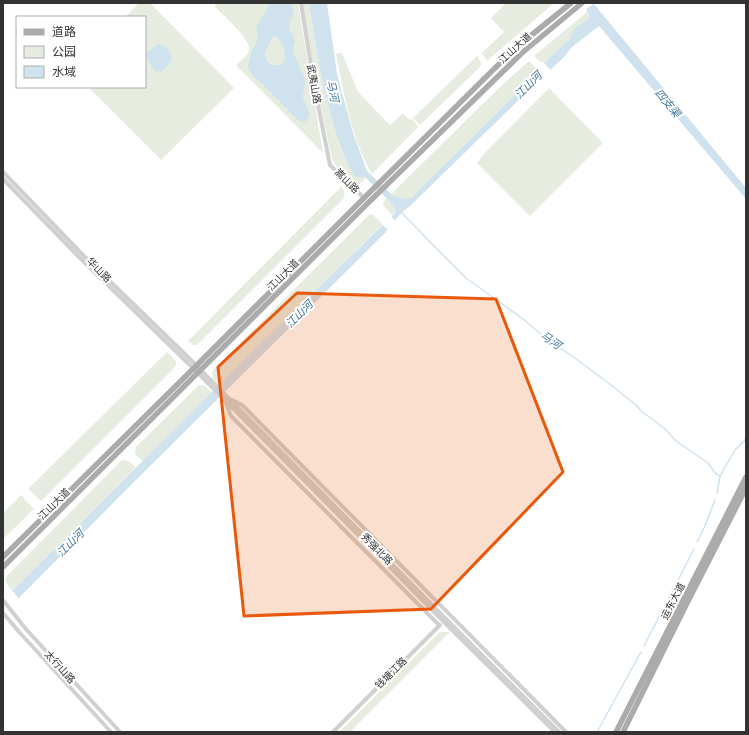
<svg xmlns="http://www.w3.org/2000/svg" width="749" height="735" font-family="Arial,'Noto Sans SC',sans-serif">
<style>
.green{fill:#e6ecdf}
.water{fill:#cfe2ee;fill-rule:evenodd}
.pier{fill:#fff}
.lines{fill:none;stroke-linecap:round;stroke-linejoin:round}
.stream{stroke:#cfe2ee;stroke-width:1.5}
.minor{stroke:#d0d0d0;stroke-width:4}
.major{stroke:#ababab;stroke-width:5.5}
.marked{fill:#e8590c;fill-opacity:0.2;stroke:#e8590c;stroke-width:3;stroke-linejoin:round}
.labels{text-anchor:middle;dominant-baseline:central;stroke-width:4;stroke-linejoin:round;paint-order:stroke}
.street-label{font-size:10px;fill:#333;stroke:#fff}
.water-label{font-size:11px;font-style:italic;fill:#3f7597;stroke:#fff}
</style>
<rect width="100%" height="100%" fill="#fff"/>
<path class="green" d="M 139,3 L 150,3 L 234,88 L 161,160 L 88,87 L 145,87 L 145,17 L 125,17 Z
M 218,3 L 298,3 L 323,153 L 236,65 C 240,61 249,55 249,49 C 251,39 221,13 214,6 Z
M 303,3 L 309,3 C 312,25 316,47 320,69 C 328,107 336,143 355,176 L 365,177 L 366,178 L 358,185 L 354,186 L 338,169 L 332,159 L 314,76 Z
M 506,3 L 554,3 L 487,61 L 482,53 L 504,32 L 491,18 Z
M 587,12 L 590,18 L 575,28 L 569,40 L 555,52 L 544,65 L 534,56 Z
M 342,53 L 358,92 L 390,125 L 403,113 L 410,120 L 412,119 L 418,126 L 418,127 L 372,174 C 351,138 344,94 336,54 Z
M 477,56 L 481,63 L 480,67 L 420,125 L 413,118 Z
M 529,61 L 539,71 L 411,198 L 392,215 L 384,206 L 383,203 L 385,200 L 501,86 Z
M 549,88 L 601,141 L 602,144 L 530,216 L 477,163 L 484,154 Z
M 342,186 C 344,191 346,194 343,199 L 197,345 L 193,345 L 188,341 Z
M 370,214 L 373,215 L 383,224 L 219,385 C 214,380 210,376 214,369 Z
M 167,352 L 176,361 L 176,365 L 174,368 L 41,501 L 28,489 Z
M 200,385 L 205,386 L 212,392 L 143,461 L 135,454 L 135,450 L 136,447 L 198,386 Z
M 125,460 L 130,462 L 136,467 L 12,591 L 5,581 L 7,576 L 121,461 Z
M 21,495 L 34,509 L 3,539 L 3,513 Z
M 440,632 L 450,632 L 350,732 L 339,732 Z"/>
<path class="water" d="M 270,3 L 290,3 C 298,15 289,18 289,29 L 294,38 L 295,43 L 293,47 L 294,54 L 304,76 L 305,85 L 303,94 L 303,98 L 310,114 L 307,120 L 304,122 L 298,120 L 260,82 L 254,77 L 249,70 L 248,65 L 251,53 L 257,41 L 258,37 L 256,28 ZM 273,37 L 277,37 C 281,41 284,47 285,54 C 285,73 261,66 265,51 C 266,49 268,47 268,45 C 270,42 271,40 273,37 Z
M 309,3 L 327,3 L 337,74 L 353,133 L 367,171 L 393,196 L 405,199 L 411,198 L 535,75 L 555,52 L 569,40 L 575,28 L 590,18 L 586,9 L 594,4 L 746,188 L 746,199 L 599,26 L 572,47 L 563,58 L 532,87 L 410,206 C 400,213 393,222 386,232 L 134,482 L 3,614 L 3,600 L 242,362 L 395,213 L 396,208 L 365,177 L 355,177 C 336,143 328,107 320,69 C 316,47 312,25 309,3 Z
M 158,44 C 165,45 174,52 171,60 C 170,64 164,69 161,72 L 158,70 L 156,72 L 151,67 L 151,64 L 145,58 L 145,54 Z"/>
<path class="pier" d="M 543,62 L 552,71 L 541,81 L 533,74 Z
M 390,215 L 396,222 L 389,231 L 381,223 Z
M 11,589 L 20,600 L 3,616 L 3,597 Z"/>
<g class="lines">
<path class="stream" d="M 401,212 L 436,248 L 466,278 L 523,319 L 547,339 L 572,356 L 602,378 L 636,405 L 642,412 L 655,421 L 665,429 L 676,441 L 708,463 L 715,473 L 720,476
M 717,493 L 720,476 L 735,450 L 745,440 L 746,437
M 697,542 L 704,528 L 715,500
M 644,646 L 694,549
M 597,732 L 641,652"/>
<path class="minor" d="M 301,3 L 315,90 L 330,165 L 364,198
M 3,172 L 81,253 L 190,359 L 446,619 L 559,732
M 3,179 L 78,256 L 194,369 L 443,621 L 555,732
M 232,400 L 242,405 L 566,732
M 226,403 L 231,416 L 439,625
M 3,600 L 25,628 L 120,732
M 3,613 L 20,633 L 111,732
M 333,732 L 440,625"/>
<path class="major" d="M 3,557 L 196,366 L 364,198 L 493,70 L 518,46 L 571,3
M 3,567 L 368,203 L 523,52 L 582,3
M 616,732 L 746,477
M 623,732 L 686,605 L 746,488"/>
</g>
<path class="marked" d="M 297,293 L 496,299 L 563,472 L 431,609 L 244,616 L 218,367 Z"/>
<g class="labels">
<g class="street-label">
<text transform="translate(515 48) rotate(-42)">江山大道</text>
<text transform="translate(314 84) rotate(80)">武夷山路</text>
<text transform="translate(347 181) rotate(45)">嵩山路</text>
<text transform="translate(99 270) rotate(45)">华山路</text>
<text transform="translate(283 275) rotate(-45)">江山大道</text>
<text transform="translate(54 504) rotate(-45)">江山大道</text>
<text transform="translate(377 549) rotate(45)">秀强北路</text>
<text transform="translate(673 601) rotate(-63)">运东大道</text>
<text transform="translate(60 667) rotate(48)">太行山路</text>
<text transform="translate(391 673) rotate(-45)">钱塘江路</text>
</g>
<g class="water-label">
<text transform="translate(528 85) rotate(-45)">江山河</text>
<text transform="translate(333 91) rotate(78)">马河</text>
<text transform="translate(668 103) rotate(50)">四支渠</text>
<text transform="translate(299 314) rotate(-45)">江山河</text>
<text transform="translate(551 340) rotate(36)">马河</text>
<text transform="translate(70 543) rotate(-45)">江山河</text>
</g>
</g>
<rect width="749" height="735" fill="none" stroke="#333333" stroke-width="8"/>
<rect x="16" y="16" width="130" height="72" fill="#ffffff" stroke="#adadad"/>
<rect x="24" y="29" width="20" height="6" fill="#ababab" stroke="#adadad"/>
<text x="52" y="36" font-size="12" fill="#333333">道路</text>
<rect x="24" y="46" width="20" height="12" fill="#e6ecdf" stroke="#adadad"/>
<text x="52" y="56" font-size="12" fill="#333333">公园</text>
<rect x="24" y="66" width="20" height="12" fill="#cfe2ee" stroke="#adadad"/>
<text x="52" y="76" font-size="12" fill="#333333">水域</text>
</svg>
